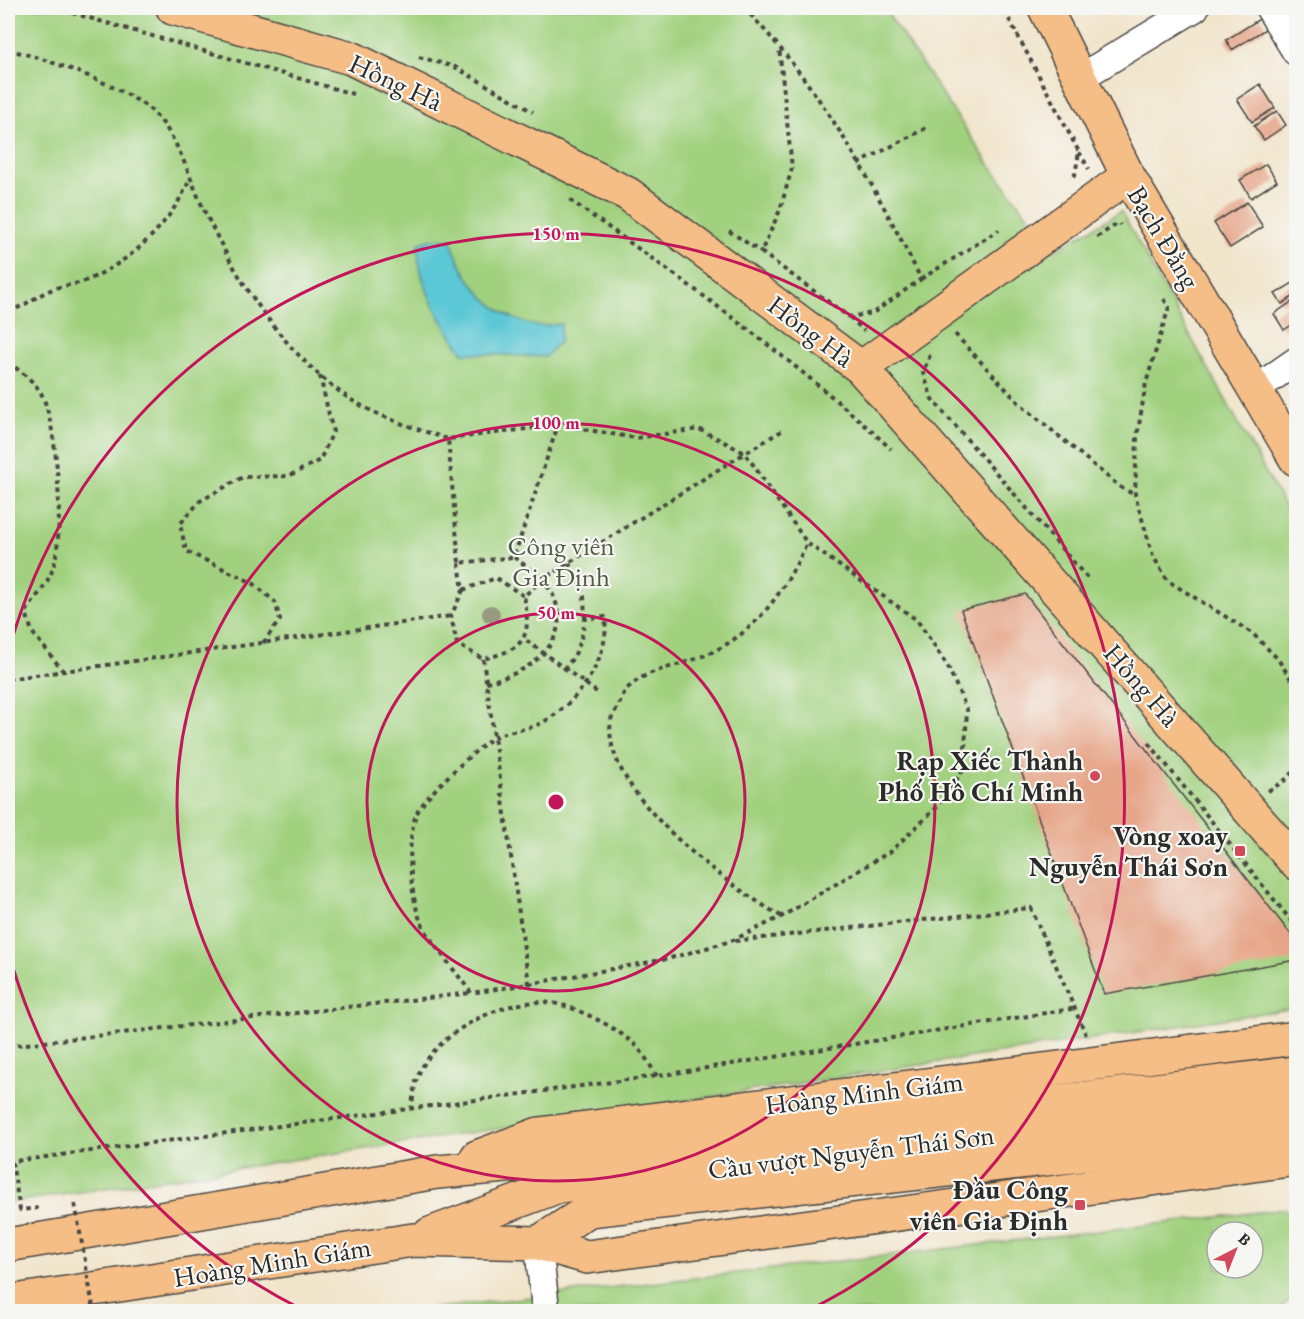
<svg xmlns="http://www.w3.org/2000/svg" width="1304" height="1319" font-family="'EB Garamond',serif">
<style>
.green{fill:#a1d17f;stroke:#667e55;stroke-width:1.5;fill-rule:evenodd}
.water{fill:#5bc7d5;stroke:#437980;stroke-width:1.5}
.building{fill:#e6a588}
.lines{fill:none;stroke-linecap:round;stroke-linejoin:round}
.minor-casing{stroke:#494743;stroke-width:30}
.major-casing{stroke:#494743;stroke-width:36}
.path{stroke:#494743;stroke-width:4;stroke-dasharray:4.5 4.5;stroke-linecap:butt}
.minor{stroke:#fff;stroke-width:27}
.major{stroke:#f6be87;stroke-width:33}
.path-bridge{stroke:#494743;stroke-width:4;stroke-dasharray:4.5 4.5;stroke-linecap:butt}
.tree{fill:#979a81}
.ring{fill:none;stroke:#c2185b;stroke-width:3}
.poi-dot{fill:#d1495b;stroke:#f6f6f2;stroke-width:2}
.labels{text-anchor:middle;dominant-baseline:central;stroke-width:4.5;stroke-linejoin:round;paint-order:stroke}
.street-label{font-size:27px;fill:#2b2b2b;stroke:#f6f6f2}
.park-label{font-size:27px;fill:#4e5d44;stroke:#f6f6f2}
.poi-label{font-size:27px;font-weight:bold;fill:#2b2b2b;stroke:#f6f6f2;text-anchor:end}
.centre{fill:#c2185b;stroke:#f6f6f2;stroke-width:3}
.ring-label{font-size:18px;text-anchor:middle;font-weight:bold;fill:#c2185b;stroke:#f6f6f2;stroke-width:4.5;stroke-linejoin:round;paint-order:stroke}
</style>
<rect width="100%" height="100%" fill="#f6f6f2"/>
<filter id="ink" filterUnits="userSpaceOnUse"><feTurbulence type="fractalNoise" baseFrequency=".0167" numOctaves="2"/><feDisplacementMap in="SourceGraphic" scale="12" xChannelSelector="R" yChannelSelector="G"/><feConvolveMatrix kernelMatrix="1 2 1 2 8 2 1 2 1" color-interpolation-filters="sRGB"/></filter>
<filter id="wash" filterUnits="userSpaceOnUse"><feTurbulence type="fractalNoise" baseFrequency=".008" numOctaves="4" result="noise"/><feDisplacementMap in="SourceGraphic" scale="24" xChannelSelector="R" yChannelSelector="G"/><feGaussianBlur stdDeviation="1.35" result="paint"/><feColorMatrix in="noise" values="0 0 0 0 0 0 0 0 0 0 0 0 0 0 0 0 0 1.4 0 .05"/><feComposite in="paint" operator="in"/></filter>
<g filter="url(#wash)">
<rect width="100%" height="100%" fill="#f1e5cc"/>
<path class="green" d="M 8,8 L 884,8 L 987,161 L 1054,251 L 1121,211 L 1296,527 L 1296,1008 L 8,1203 Z
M 1285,1209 L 1296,1228 L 1296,1295 L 1277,1311 L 403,1312 ZM 1217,1232 L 1253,1232 L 1253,1268 L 1217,1268 Z"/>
<path class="water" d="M 432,239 L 451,239 C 461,278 492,315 532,325 C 541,327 552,325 561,324 L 560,341 L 545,357 L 463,353 C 441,321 417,285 418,244 Z"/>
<g id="blocks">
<path class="building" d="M 1261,18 L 1267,28 L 1232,50 L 1226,40 Z
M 1260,84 L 1275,108 L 1252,122 L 1237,99 Z
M 1277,111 L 1286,125 L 1264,140 L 1254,126 Z
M 1266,164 L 1277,181 L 1251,198 L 1240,180 Z
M 1247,202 L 1263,227 L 1230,248 L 1214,223 Z
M 1296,281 L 1296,295 L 1282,304 L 1275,294 Z
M 1296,299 L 1296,322 L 1284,330 L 1274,314 Z
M 1025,594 L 1296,941 L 1296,960 L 1104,994 L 961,610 Z"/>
</g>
</g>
<g filter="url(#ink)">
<use href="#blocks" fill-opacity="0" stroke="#494743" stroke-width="1.5"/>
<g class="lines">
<g class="minor-casing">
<path id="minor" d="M 1269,8 L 1296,52
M 1078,79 L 1195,8
M 1256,389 L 1296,361
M 538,1243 L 546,1312"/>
</g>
<g class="major-casing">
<path id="major" d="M 173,8 L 351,58 L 628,194 L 861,368 L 1296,863
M 1045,8 L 1128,176 L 1296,459
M 861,368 L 1128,176
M 477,1157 L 539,1134 L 1296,1038
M 430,1234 L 559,1186 L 1296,1100
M 538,1243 L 589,1210 L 1296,1131
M 8,1245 L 437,1172 L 544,1163 L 1296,1073
M 8,1302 L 413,1240 L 538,1243 L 587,1257 L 1296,1159"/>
</g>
<path class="path" d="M 55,8 L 353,94
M 744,8 C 819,84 873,183 921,279 L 873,313 L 849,317 L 761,252 L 780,210 L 792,168 L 779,47
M 1009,19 L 1079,152 L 1075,175 L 1070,179
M 8,50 C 44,57 126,87 153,112 C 180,139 189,179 205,212 C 238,282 283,352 347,397 C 377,417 414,428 448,439
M 419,57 L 455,67 L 533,112
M 1079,152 L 1089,169
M 858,164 L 926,128
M 570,200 C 680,278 792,357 891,449
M 729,231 L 761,252
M 1097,237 L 1119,223 L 1120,225
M 921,279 L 999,230
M 1164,299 L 1169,307 L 1146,383 L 1137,437 L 1135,495 L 1153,556 L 1168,581 L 1252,633 L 1277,658 L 1296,687
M 8,311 C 25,307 37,295 53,289 C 63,285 75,285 85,281 C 131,262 170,225 190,179
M 850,317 L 864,331
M 955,334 L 1019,403 L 1120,487 L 1135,495
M 930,355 L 923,372 L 932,399 L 1089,580
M 8,362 C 19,370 34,381 41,393 C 58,425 64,530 54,565 C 50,581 35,598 26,612 L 32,632 L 63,671
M 459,563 L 463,590 L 451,616 L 457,644 L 483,659 C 525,649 532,638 524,596 L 543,579 L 514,557
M 569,563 L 584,596 L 585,619
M 463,590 L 496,578 L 524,596
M 263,643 L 280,620 L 275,602 L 253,583 L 186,551 L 180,524 L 200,501 L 243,477 L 289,476 L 320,460 L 333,432 L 320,376
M 483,659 L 529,984 L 471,993 C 459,975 429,941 421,922 C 410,897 406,841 416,815 C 423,797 476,749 493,738 C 505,730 523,731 537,725 C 575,708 611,659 605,617 L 585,619 C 582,639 578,655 564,668 L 523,638
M 564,668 L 598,693
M 8,679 L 451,616
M 486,682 C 524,676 572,645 555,600 C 553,593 547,586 543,579 L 745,453 L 699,429 L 636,438 L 558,425 L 448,439 L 459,563 L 514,557 L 558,425
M 1149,743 L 1296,927
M 1268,791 L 1284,781 L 1296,770
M 781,916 C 729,887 599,790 611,721 C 611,716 616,710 619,705 C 621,700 623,693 627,689 C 644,671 667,669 689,661 C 750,642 781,598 807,543
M 735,941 L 1031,908 L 1086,1035
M 529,984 L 667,959 L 731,941 L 781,917 L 891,851 L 937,807 L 964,769 L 967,710 L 947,665 L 917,620 L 807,543 L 745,453 L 783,430
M 8,1046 L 471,993
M 411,1110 C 413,1100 414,1088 417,1078 C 434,1033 505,996 552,1003 C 575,1006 615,1027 633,1043 C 643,1051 650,1066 657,1076
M 8,1162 L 657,1076 L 1077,1008
M 12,1162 L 20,1210 L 38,1208"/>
<use href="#minor" class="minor"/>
<use href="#major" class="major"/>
<path class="path-bridge" d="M 75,1204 L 94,1312"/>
</g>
<circle class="tree" cx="491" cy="614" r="9"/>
</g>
<g class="ring">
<circle cx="556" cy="802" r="189"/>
<circle cx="556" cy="802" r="379"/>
<path d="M303 1310A568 568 0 0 1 9 954M9 650A568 568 0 1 1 809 1310"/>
</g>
<g class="poi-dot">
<circle cx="1095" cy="776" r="6"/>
<rect x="1234" y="845" width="12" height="12" rx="3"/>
<rect x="1074" y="1199" width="12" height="12" rx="3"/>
</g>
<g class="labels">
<g class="street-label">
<text transform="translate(396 82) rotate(25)">Hồng Hà</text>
<text transform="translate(1164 237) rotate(59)">Bạch Đằng</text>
<text transform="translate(811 331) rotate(37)">Hồng Hà</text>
<text transform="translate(1142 685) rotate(49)">Hồng Hà</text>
<text transform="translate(864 1093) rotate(-7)">Hoàng Minh Giám</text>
<text transform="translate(851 1152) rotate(-7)">Cầu vượt Nguyễn Thái Sơn</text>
<text transform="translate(272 1262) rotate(-9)">Hoàng Minh Giám</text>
</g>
<g class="park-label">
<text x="561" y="545">Công viên<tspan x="561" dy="31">Gia Định</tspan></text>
</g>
<g class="poi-label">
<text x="1083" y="760">Rạp Xiếc Thành<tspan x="1083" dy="31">Phố Hồ Chí Minh</tspan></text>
<text x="1228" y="835">Vòng xoay<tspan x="1228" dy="31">Nguyễn Thái Sơn</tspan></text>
<text x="1068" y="1189">Đầu Công<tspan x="1068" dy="31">viên Gia Định</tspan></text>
</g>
</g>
<circle cx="556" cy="802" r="9" class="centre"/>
<g class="ring-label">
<text x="556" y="240">150 m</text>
<text x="556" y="429">100 m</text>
<text x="556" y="619">50 m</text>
</g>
<rect width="1304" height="1319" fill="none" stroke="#f6f6f2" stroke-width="30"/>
<g transform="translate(1235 1250) rotate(42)"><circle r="28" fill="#f6f6f2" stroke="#a5a5a2" stroke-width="1.5"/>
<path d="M0-4.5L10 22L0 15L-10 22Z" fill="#d1495b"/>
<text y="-9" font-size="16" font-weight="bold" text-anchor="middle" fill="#2b2b2b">B</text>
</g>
</svg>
